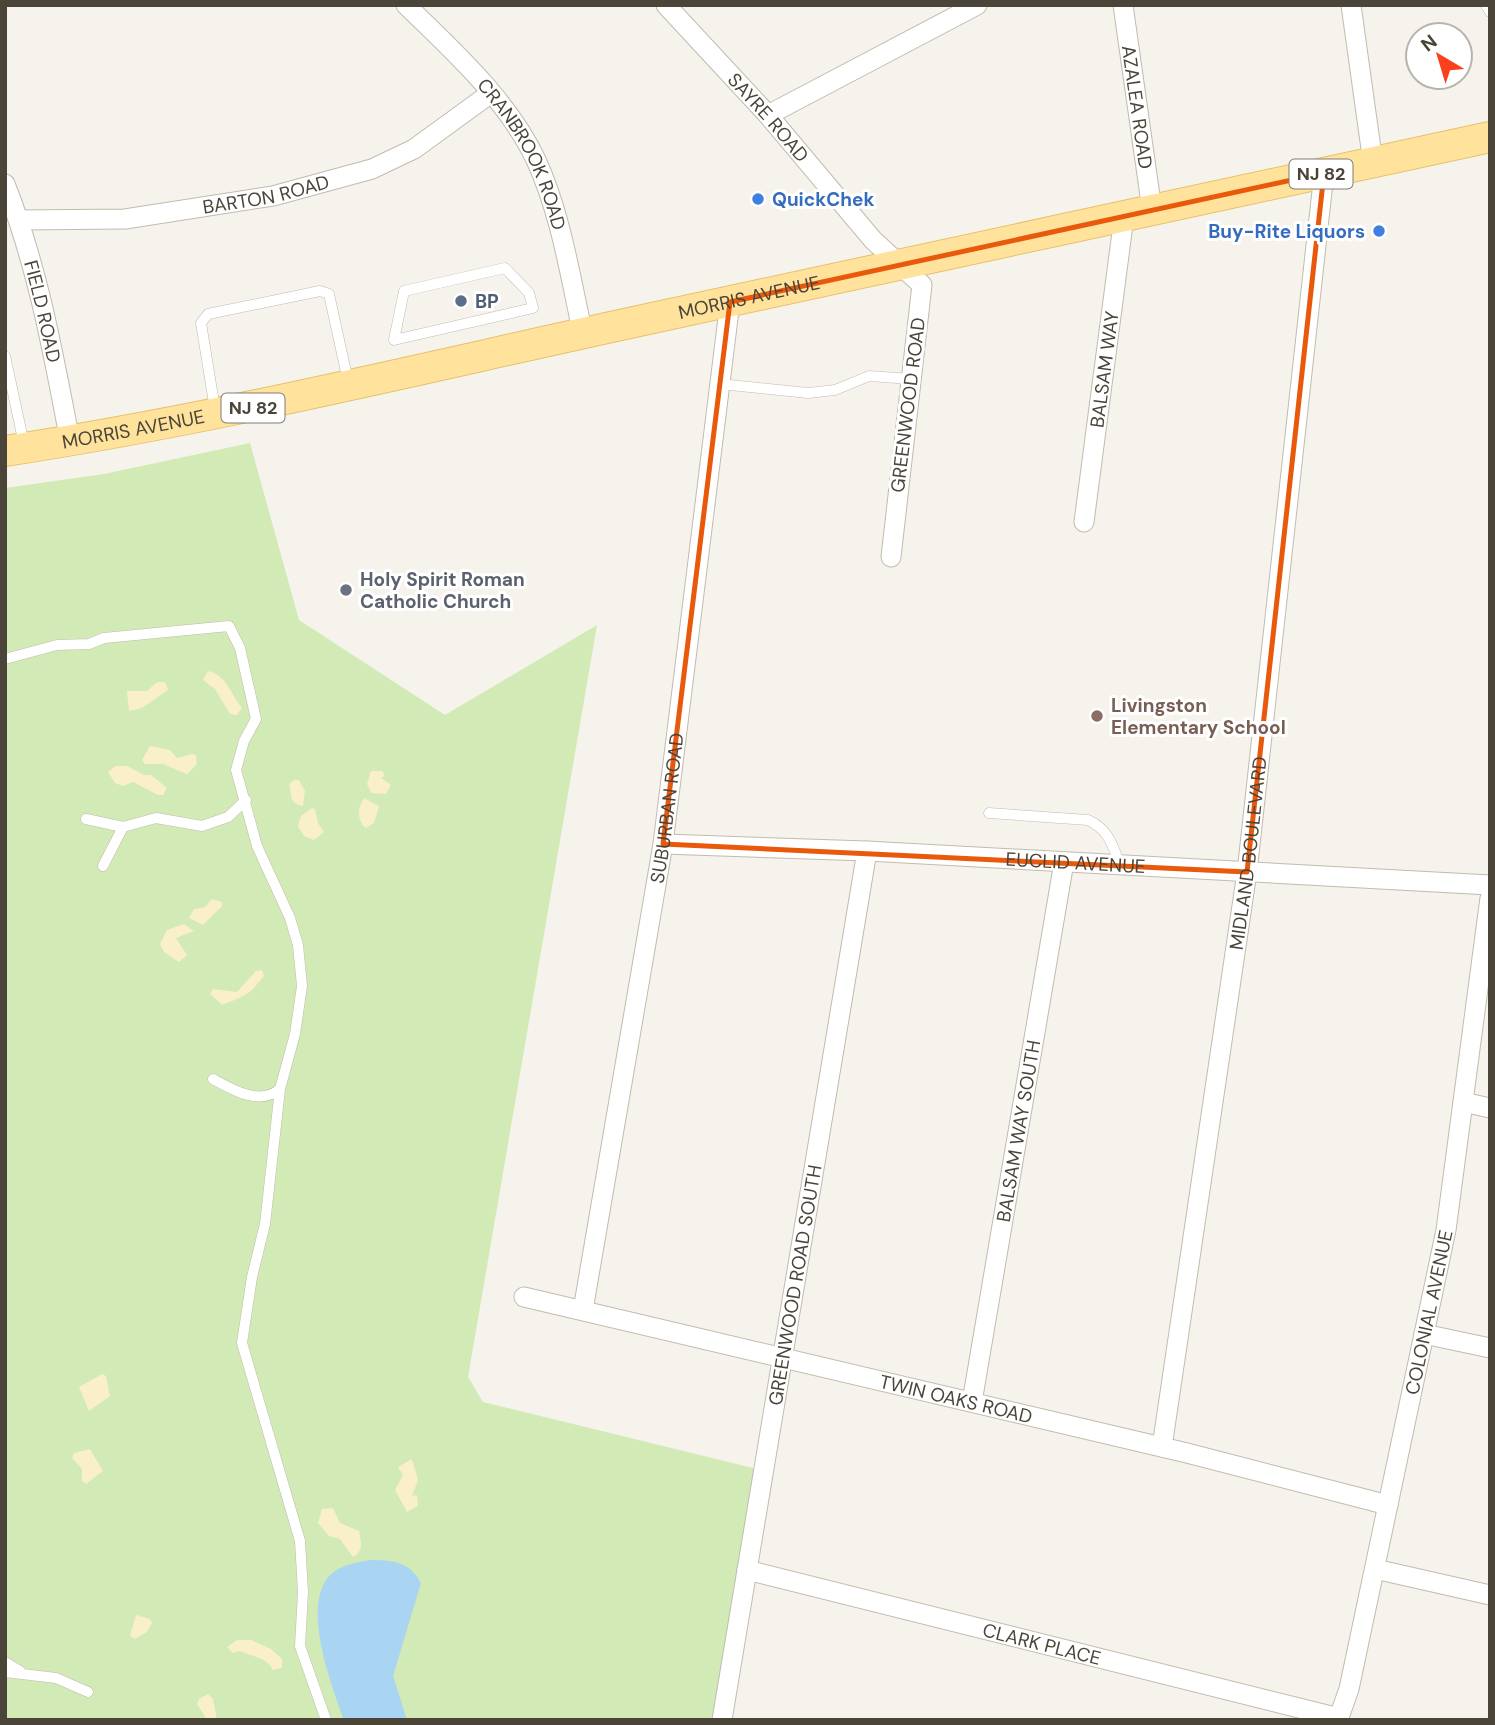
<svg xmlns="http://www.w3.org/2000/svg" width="1495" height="1725" font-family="'DM Sans',sans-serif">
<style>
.green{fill:#d2eab5}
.sand{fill:#f9efc9}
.water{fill:#a9d4f2}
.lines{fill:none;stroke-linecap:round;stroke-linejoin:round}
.lane-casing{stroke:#c2bbae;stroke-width:11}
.street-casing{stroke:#c2bbae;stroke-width:21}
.primary-casing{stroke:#e6c16a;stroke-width:32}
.lane{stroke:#fff;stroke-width:10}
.street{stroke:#fff;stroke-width:19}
.primary{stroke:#ffe39c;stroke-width:30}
.marked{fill:none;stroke:#e8590c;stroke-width:5;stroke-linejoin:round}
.shop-dot{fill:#3f7fe0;stroke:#fff;stroke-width:2.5}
.service-dot{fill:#5c6f8a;stroke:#fff;stroke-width:2.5}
.worship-dot{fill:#6b7280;stroke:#fff;stroke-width:2.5}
.education-dot{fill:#8d6e63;stroke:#fff;stroke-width:2.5}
.labels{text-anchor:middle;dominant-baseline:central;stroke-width:6;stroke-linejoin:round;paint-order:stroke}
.shield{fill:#fff;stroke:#817c74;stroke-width:2}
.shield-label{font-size:18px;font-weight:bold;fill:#4b4439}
.street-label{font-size:19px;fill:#4b4439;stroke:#fff}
.shop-label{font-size:19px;font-weight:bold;fill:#366cbe;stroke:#fff;text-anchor:start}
.service-label{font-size:19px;font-weight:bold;fill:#4e5e75;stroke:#fff;text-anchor:start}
.worship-label{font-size:19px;font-weight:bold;fill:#5b616d;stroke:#fff;text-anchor:start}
.education-label{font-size:19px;font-weight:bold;fill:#785e54;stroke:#fff;text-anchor:start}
</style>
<rect width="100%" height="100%" fill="#f6f3ec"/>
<path class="green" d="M 250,443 L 299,620 L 445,715 L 597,625 L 468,1377 L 483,1402 L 761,1470 L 721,1720 L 5,1720 L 5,488 L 104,474 Z"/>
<path class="sand" d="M 208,671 C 227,675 231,695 242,708 L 237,715 L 230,714 L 215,689 L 203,680 Z
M 157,682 L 165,682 L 168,690 L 142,708 L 129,711 L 127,691 L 147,691 Z
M 150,746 L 170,750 L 177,758 L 192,754 L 196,755 L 197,764 L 187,774 L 163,764 L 145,764 L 142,760 Z
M 116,766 L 127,766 L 144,775 L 151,775 L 167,788 L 163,795 L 158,795 L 133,782 L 123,786 L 115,783 L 108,772 Z
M 371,771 L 383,771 L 384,776 L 381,778 L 391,785 L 386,794 L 371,793 L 367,784 Z
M 294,780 L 299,780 L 305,791 L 303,806 C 289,803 292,796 289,784 Z
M 364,798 L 379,806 L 374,823 L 366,828 C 356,820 358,807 364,798 Z
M 312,808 L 315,809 L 318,823 L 324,832 L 314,840 L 304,836 L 298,826 L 301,816 Z
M 212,899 L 222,902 L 222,906 L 203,925 L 189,918 L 194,909 L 205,907 Z
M 184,924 L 194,931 L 176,938 L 187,955 L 179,962 L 164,952 L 160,944 L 167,930 Z
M 262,970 L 264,976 C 248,996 244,996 222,1005 L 210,994 L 213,989 L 237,992 L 256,971 Z
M 102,1374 L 106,1376 L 110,1396 L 89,1411 L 79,1387 Z
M 90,1449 L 103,1471 L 86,1484 L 82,1481 L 82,1469 L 72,1458 L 74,1453 Z
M 412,1459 L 418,1480 L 412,1496 L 417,1495 L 418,1506 L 407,1512 L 395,1490 L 403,1475 L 398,1467 Z
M 333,1508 L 340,1523 L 359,1531 C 361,1542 364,1551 353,1557 L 340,1539 L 329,1536 L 318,1523 L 322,1509 Z
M 136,1615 L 150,1619 L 152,1623 L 147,1632 L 135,1639 L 130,1636 Z
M 237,1640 L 251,1640 L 271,1649 L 282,1659 L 282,1668 L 273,1670 C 267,1657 252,1657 240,1651 L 233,1653 L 227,1647 Z
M 208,1694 L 213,1699 L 217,1720 L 207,1720 L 197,1704 L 199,1699 Z"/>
<path class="water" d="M 371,1560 C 393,1560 410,1562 421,1583 L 393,1676 L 407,1720 L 344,1720 C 332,1686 297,1598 335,1571 C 346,1564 359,1562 371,1560 Z"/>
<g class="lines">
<g class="lane-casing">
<path id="lane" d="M 1486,5 L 1490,12
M 505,268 L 529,293 L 533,308 L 394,340 L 404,291 Z
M 5,356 L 24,444
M 720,384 L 808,393 L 835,390 L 869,376 L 911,379
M 215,409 L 201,323 L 208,314 L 320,291 L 329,294 L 348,381
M 5,659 L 57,645 L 89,644 L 104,638 L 229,626 L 240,648 L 256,719 L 244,741 L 236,770 L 257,846 L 290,918 L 298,945 L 302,986 L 295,1034 L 280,1089 C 260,1106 233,1090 213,1079
M 989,813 L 1088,820 C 1109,830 1112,844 1120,865
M 86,819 L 123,827 L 156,818 L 202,826 L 228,817 L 246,800
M 103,866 L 123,827
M 280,1089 L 265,1224 L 252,1277 L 242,1343 L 300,1541 L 303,1592 L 300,1646 L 326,1720
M 5,1662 L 20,1671
M 5,1672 L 56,1678 L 88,1692"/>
</g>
<g class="street-casing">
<g id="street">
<path id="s1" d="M 406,5 C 452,50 508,100 536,160 C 561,214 570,276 583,334"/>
<path id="s2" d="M 666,5 L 768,115 L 873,240 L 922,285 L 891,557"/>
<path id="s3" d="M 1123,5 L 1152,210"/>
<path d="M 1351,5 L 1373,163"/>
<path d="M 768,115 L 977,5"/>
<path id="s4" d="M 5,184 C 38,267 53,353 70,441"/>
<path id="s5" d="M 20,220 L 125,219 L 273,196 L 372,169 L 414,149 L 491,93"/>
<path id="s6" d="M 1084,522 L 1124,217"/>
<path id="s7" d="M 663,844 L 867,851 L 1490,885"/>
<path d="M 1463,1102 L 1490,1108"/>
<path id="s8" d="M 524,1297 L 1187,1453 L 1388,1505"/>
<path id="s9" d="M 583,1310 L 663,844 L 730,302"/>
<path d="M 1424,1334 L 1490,1348"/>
<path id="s10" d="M 972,1402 L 1064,862"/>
<path id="s11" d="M 1162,1447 L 1247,872 L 1324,173"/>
<path d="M 1375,1569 L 1490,1595"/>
<path id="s12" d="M 747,1570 L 1339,1718"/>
<path id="s13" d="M 722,1720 L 867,851"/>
<path id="s14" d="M 1338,1720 L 1349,1689 L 1446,1230 L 1490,898"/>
</g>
</g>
<g class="primary-casing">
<g id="primary">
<path id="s15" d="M 5,451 C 215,419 418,369 625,324 C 913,261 1202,200 1490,137"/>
</g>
</g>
<use href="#lane" class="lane"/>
<use href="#street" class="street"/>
<use href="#primary" class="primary"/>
</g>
<path class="marked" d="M 1324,173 L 1247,872 L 663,844 L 730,302 Z"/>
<g class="shop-dot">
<circle cx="758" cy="199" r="7"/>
<circle cx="1379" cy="231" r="7"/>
</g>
<circle class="service-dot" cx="461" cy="301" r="7"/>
<circle class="worship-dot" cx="346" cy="590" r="7"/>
<circle class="education-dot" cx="1097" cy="716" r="7"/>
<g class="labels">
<g class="shield">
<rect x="1289.5" y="159.5" width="63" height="29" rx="5"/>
<rect x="221.5" y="393.5" width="63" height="29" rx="5"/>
</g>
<g class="shield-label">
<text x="1321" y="174">NJ 82</text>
<text x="253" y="408">NJ 82</text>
</g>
<g class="street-label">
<text stroke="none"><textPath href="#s3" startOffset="103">AZALEA ROAD</textPath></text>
<text stroke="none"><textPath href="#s2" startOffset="152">SAYRE ROAD</textPath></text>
<text stroke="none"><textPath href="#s1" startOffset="192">CRANBROOK ROAD</textPath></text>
<text stroke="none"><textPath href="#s5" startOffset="248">BARTON ROAD</textPath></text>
<text stroke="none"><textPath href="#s15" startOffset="760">MORRIS AVENUE</textPath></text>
<text stroke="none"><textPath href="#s4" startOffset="133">FIELD ROAD</textPath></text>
<text stroke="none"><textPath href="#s6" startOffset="154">BALSAM WAY</textPath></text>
<text transform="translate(908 405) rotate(-83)">GREENWOOD ROAD</text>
<text stroke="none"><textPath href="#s15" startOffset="130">MORRIS AVENUE</textPath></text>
<text stroke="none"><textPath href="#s9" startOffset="509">SUBURBAN ROAD</textPath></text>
<text stroke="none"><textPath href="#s11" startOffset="600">MIDLAND BOULEVARD</textPath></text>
<text stroke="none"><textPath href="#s7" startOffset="413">EUCLID AVENUE</textPath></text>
<text stroke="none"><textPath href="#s10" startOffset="275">BALSAM WAY SOUTH</textPath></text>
<text stroke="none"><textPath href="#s13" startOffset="441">GREENWOOD ROAD SOUTH</textPath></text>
<text stroke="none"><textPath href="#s14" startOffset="418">COLONIAL AVENUE</textPath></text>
<text stroke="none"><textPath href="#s8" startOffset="444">TWIN OAKS ROAD</textPath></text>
<text stroke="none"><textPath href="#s12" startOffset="304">CLARK PLACE</textPath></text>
</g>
<g class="shop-label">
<text x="772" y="199">QuickChek</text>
<text x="1365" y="231" text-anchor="end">Buy-Rite Liquors</text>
</g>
<g class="service-label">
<text x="475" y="301">BP</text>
</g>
<g class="worship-label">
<text x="360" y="579">Holy Spirit Roman<tspan x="360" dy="22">Catholic Church</tspan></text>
</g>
<g class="education-label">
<text x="1111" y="705">Livingston<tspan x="1111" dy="22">Elementary School</tspan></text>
</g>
</g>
<rect width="1495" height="1725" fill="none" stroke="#4b4439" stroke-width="14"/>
<g transform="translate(1439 56) rotate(322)"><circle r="33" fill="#ffffff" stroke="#b7b4b0" stroke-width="2"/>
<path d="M0-5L12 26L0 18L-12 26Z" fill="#fc3f1d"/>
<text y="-10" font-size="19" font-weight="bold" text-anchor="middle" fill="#4b4439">N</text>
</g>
</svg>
